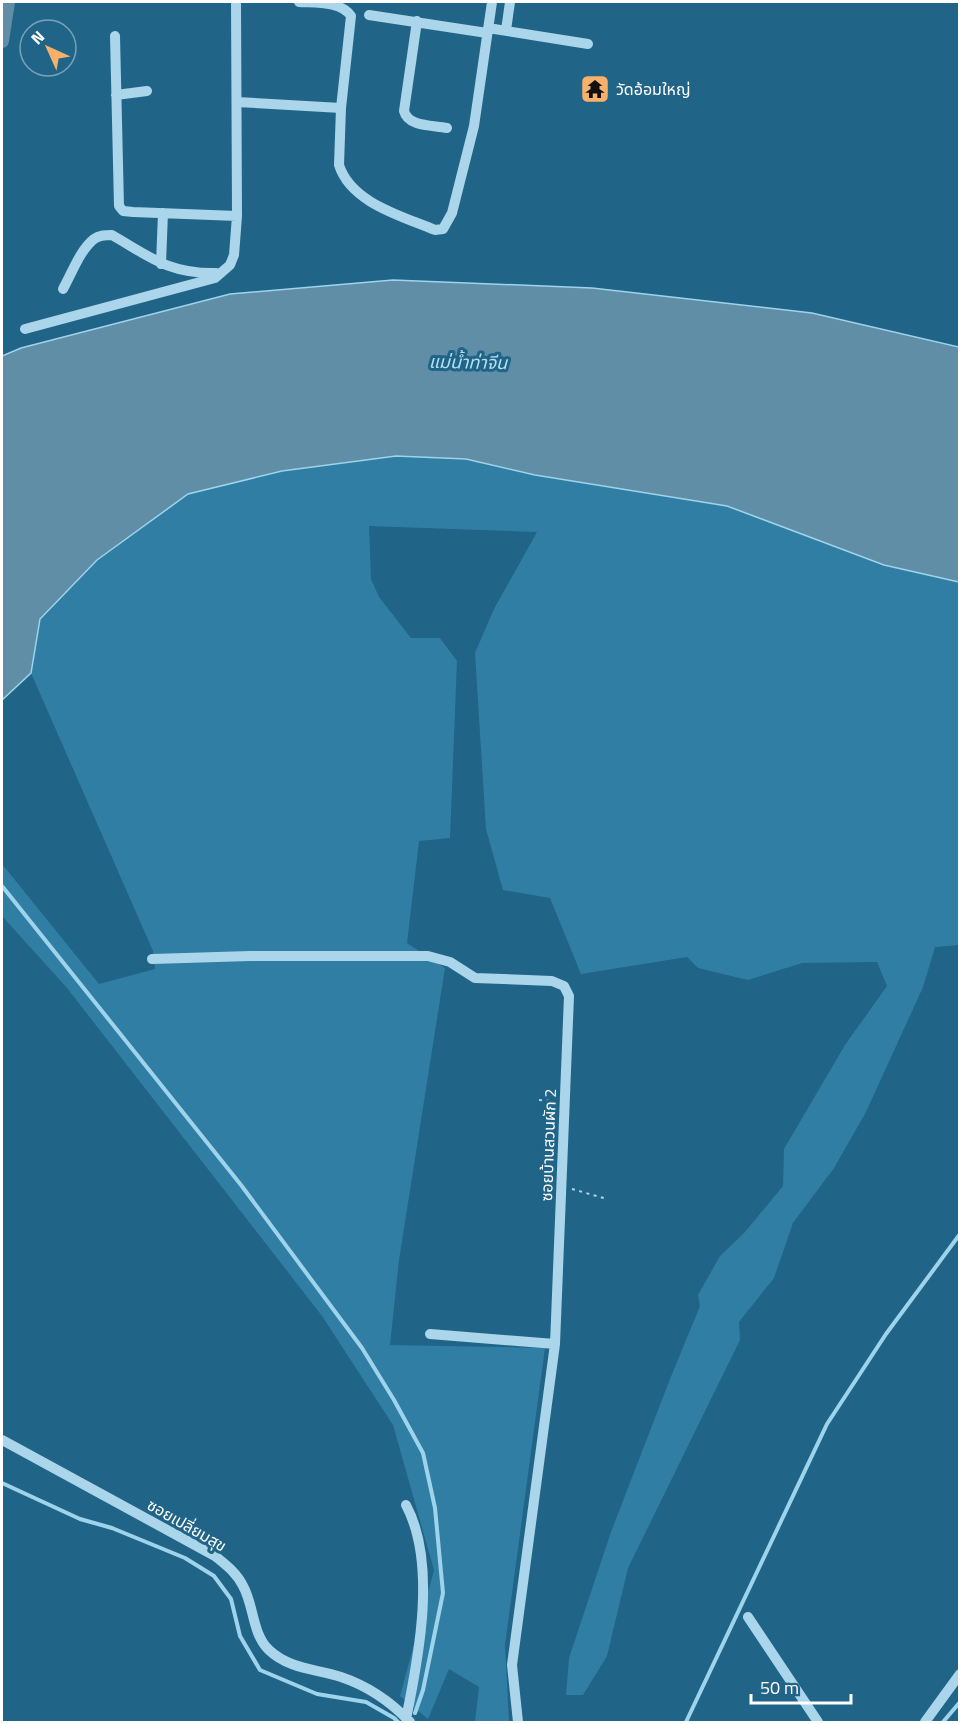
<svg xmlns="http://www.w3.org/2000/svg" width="961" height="1724" font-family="'Titillium Web','Noto Sans Thai',sans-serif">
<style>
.green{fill:#317ea4}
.water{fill:#608ea7;stroke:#9ed3ec;stroke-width:1.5}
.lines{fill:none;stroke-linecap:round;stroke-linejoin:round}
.stream{stroke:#9ed3ec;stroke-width:4}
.canal{stroke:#608ea7;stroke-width:14}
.path{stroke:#aad5ea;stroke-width:2;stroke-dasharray:3 4.5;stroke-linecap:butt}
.minor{stroke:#aad5ea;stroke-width:10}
.labels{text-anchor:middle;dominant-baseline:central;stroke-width:6;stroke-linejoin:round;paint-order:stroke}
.poi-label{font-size:16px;fill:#fff;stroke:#206487;text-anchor:start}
.street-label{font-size:16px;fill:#fff;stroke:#206487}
.water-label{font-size:18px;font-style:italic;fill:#b6def2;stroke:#206487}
</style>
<rect width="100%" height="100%" fill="#206487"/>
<path class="green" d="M 396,456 L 466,459 L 535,475 L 727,506 L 884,565 L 959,582 L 959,945 L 935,947 L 923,987 L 866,1112 L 834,1168 L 793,1223 L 774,1278 L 739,1322 L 740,1340 L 628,1568 L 607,1656 L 583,1695 L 566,1695 L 569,1658 L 611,1532 L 670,1379 L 700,1306 L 698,1295 L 720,1256 L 745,1232 L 783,1186 L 784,1149 L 845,1045 L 887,986 L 877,962 L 802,963 L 748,980 L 698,968 L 687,957 L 581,974 L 550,898 L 503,890 L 486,829 L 475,653 L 494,609 L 537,532 L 369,526 L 371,579 L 379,597 L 411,638 L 440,638 L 457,661 L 450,838 L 419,841 L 407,943 L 445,968 L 399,1260 L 390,1345 L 545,1348 L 505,1645 L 509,1722 L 475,1722 L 479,1687 L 449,1669 L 428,1719 L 400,1696 L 434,1570 L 393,1425 L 322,1316 L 67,988 L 2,916 L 2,864 L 99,984 L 155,969 L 153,951 L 31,673 L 39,619 L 97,560 L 188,494 L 282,471 Z"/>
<path class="water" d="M 393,280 L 592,288 L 812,313 L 959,347 L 959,582 L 884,565 L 727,506 L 535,475 L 466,459 L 396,456 L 282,471 L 188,494 L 97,560 L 40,619 L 31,673 L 2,700 L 2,356 L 21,348 L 230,294 Z"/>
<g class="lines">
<path class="stream" d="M 2,886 L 241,1185 L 362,1348 L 394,1400 L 423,1453 L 435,1508 L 443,1593 L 423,1690 L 415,1713
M 2,1483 L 80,1519 L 112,1528 L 185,1558 L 214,1576 L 231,1599 L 240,1636 L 260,1670 L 317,1694 L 366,1702 L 394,1718 L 398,1722
M 686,1722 L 827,1424 L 886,1334 L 960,1234
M 943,1722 L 960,1702"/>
<path class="canal" d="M 2,41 L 8,2"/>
<path class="path" d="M 539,1100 L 554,1101
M 572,1189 L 607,1199"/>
<path class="minor" d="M 299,2 C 316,3 341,1 351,16 L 341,108 L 339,165 C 351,203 402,216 435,230 L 443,229 L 452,213 L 474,126 L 492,2
M 369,15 L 487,33
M 417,21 L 404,111 C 408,127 433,125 447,128
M 488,28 L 588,44
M 506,30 L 510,2
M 115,36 L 119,206 L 123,211 L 133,212 L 237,216
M 116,95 L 147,91
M 237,102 L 341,108
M 161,264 L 163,213
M 63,289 C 72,273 80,250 94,239 C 99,235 106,235 112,235 C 150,257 169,274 216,273
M 25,329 L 215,278 L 230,265 L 234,255 L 237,216 L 236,2
M 152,959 L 250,956 L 428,956 L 450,962 L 475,978 L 552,981 L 564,986 L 569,996 L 555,1344 L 512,1665 L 518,1722
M 430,1334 L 555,1344
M 2,1440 L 215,1556 C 226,1565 237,1573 243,1586 C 254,1605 252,1634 269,1650 C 289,1669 316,1669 341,1677 C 368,1686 391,1702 410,1722
M 748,1617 L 818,1722
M 406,1719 C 419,1656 437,1563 406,1505
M 925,1722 L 960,1674"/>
</g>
<defs>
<g id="temple-square" transform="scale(1.5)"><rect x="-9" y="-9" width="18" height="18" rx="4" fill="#f8b06b" stroke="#206487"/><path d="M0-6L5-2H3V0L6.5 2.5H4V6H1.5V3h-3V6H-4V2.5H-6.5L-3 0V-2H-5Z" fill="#111"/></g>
</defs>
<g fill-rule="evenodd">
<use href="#temple-square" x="595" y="89"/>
</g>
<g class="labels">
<g class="poi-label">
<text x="616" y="89">วัดอ้อมใหญ่</text>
</g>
<g class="street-label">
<text transform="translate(548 1145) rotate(-88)">ซอยบ้านสวนผัก 2</text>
<text transform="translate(187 1525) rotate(30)">ซอยเปลี่ยมสุข</text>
</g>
<g class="water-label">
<text transform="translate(468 362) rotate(1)">แม่น้ำท่าจีน</text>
</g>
</g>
<rect width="961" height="1724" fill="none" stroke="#ffffff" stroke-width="6"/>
<g transform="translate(48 48) rotate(315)"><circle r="28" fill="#206487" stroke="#79a2b7" stroke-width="1.5"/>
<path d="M0-4.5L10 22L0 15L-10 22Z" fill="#f8b06b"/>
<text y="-9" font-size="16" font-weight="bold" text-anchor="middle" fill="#ffffff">N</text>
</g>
<path d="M751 1694v9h100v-9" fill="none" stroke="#ffffff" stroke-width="3"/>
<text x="760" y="1694" font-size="18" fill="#ffffff" stroke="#206487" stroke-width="4.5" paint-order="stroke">50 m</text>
</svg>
